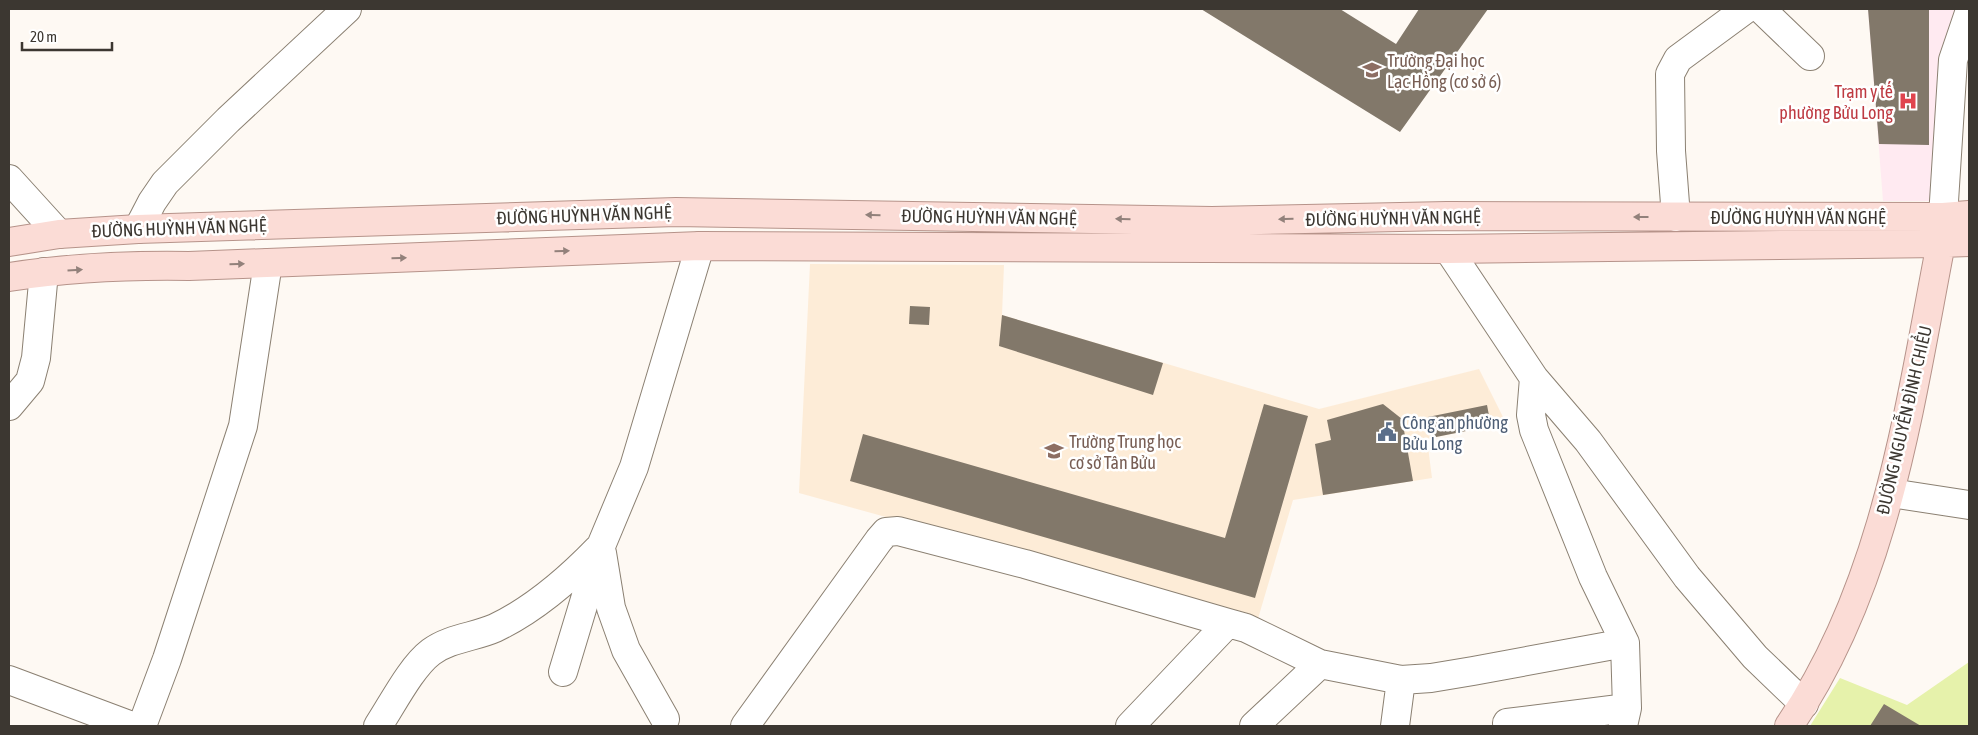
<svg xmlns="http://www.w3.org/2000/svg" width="1978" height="735" font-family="'Asap Condensed',sans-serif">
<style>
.built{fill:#fdecd7}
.medical{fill:#ffeaf1}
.green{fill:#e6f2ab}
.building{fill:#82786a}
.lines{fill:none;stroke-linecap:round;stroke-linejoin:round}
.minor-casing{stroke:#8b8072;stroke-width:30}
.major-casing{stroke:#b6938a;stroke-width:30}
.minor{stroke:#fff;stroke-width:28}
.major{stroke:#fbdcd6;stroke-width:28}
.oneway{fill:#92817b}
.labels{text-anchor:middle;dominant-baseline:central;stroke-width:5;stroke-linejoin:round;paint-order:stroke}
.education-label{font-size:18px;fill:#785e54;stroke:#fff;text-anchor:start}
.health-label{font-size:18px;fill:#be3a42;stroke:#fff;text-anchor:end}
.street-label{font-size:18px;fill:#3c3731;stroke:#fff}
.service-label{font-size:18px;fill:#4e5e75;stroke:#fff;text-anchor:start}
</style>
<rect width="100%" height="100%" fill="#fef9f3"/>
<path class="built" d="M 810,264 L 1004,265 L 1002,315 L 1319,409 L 1479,369 L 1506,423 L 1427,439 L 1432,478 L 1293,500 L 1257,622 L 1251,618 L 799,493 Z"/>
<path class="medical" d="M 1868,9 L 1959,9 L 1934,201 L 1883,201 Z"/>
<path class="green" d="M 1969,662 L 1969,726 L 1810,726 L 1840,678 L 1907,705 Z"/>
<path class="building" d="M 1201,9 L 1340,9 L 1396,44 L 1419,9 L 1488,9 L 1400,132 Z
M 1868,9 L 1929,9 L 1929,145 L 1879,144 Z
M 910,306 L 930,307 L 929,325 L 909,324 Z
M 1002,315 L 1163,363 L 1153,395 L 999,346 Z
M 1264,404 L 1308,416 L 1255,598 L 850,481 L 863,434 L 1225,538 Z
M 1383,404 L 1402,419 L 1413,481 L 1323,495 L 1315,444 L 1331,440 L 1327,420 Z
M 1487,405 L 1491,426 L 1431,438 L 1428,417 Z
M 1884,704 L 1921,726 L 1870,726 Z"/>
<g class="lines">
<g class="minor-casing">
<path id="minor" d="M 1761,9 L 1810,56
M 9,179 L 59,234
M 1676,217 L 1671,151 L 1670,74 L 1678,59 L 1746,9
M 1943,217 L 1953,60 L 1969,13
M 138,229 L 152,202 L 165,183 L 228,120 L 347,9
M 1448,249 L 1534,378 L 1588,441 L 1687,577 L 1755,657 L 1804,704
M 1534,378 L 1531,415 L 1534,430 L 1593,577 L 1625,643 L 1627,708 L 1623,726
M 9,406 L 30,381 L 36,358 L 44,272
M 1891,493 L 1969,505
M 602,553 L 611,608 L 626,650 L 665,719
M 563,672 L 601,546 L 634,467 L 700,246
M 9,680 L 132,726
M 1507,723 L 1627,708
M 142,726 L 167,659 L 243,426 L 268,263
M 378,726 C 392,705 411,667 431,652 C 450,638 475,637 495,628 C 535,609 568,580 598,549
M 745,726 L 879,540 L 886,532 L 898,531 L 1025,564 L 1228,623 L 1246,628 L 1320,664 L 1401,680 L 1431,678 L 1473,671 L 1625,643
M 1130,726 L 1228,623
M 1254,726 L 1320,664
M 1395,726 L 1401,680"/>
</g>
<g class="major-casing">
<path id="major" d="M 9,242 L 59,234 L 138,229 L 676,212 L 1212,221 L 1447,216 L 1943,217 L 1969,215
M 9,277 C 68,268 129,265 189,266 L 700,246 L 1448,249 L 1941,243 L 1969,242
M 1789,726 C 1886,584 1909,409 1941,243 L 1943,225"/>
</g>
<use href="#minor" class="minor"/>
<use href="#major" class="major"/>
</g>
<defs><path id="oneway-solid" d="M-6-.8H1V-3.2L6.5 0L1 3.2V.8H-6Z" transform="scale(1.25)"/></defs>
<g class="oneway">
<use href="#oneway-solid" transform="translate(873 215) rotate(-179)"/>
<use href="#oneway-solid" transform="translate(1641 217) rotate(-180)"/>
<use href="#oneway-solid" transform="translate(1123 219) rotate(-179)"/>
<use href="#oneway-solid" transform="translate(1286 219) rotate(179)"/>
<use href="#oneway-solid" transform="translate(562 251) rotate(-2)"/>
<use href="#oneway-solid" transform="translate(399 258) rotate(-2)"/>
<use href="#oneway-solid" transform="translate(237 264) rotate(-2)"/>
<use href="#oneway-solid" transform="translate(75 270) rotate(-4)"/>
</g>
<defs>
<g id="university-bare" transform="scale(1.5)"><path d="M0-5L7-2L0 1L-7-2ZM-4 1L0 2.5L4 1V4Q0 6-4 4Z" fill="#8d6e63" stroke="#fff" stroke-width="2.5" paint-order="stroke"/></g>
<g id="hospital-bare" transform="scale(1.5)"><path d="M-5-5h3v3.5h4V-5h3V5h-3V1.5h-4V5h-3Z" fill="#e0444e" stroke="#fff" stroke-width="2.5" paint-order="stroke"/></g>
<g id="civic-bare" transform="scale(1.5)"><path d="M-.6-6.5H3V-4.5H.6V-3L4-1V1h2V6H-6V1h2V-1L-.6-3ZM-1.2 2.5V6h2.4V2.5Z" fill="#5c6f8a" stroke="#fff" stroke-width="2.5" paint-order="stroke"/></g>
<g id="school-bare" transform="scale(1.5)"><path d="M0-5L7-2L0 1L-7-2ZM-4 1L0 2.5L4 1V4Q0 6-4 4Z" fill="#8d6e63" stroke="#fff" stroke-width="2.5" paint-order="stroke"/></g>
</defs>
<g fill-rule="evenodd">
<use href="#university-bare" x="1372" y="70"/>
<use href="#hospital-bare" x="1908" y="101"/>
<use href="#civic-bare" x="1387" y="432"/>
<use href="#school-bare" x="1054" y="451"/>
</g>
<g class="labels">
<g class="education-label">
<text x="1387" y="60">Trường Đại học<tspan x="1387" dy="21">Lạc Hồng (cơ sở 6)</tspan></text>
<text x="1069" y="441">Trường Trung học<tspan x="1069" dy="21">cơ sở Tân Bửu</tspan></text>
</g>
<g class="health-label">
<text x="1893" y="91">Trạm y tế<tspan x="1893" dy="21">phường Bửu Long</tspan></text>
</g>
<g class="street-label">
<text transform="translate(584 215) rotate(-2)">ĐƯỜNG HUỲNH VĂN NGHỆ</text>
<text transform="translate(989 217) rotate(1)">ĐƯỜNG HUỲNH VĂN NGHỆ</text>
<text x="1798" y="217">ĐƯỜNG HUỲNH VĂN NGHỆ</text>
<text transform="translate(1393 218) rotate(-1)">ĐƯỜNG HUỲNH VĂN NGHỆ</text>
<text transform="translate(179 228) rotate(-2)">ĐƯỜNG HUỲNH VĂN NGHỆ</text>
<text transform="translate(1904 420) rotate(-77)">ĐƯỜNG NGUYỄN ĐÌNH CHIỂU</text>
</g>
<g class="service-label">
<text x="1402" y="422">Công an phường<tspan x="1402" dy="21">Bửu Long</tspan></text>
</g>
</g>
<rect width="1978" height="735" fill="none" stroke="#3c3731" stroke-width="20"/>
<path d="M22 42v8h90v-8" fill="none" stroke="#3c3731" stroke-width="2.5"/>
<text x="30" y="42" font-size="15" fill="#3c3731" stroke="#ffffff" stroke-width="4" paint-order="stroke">20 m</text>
</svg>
